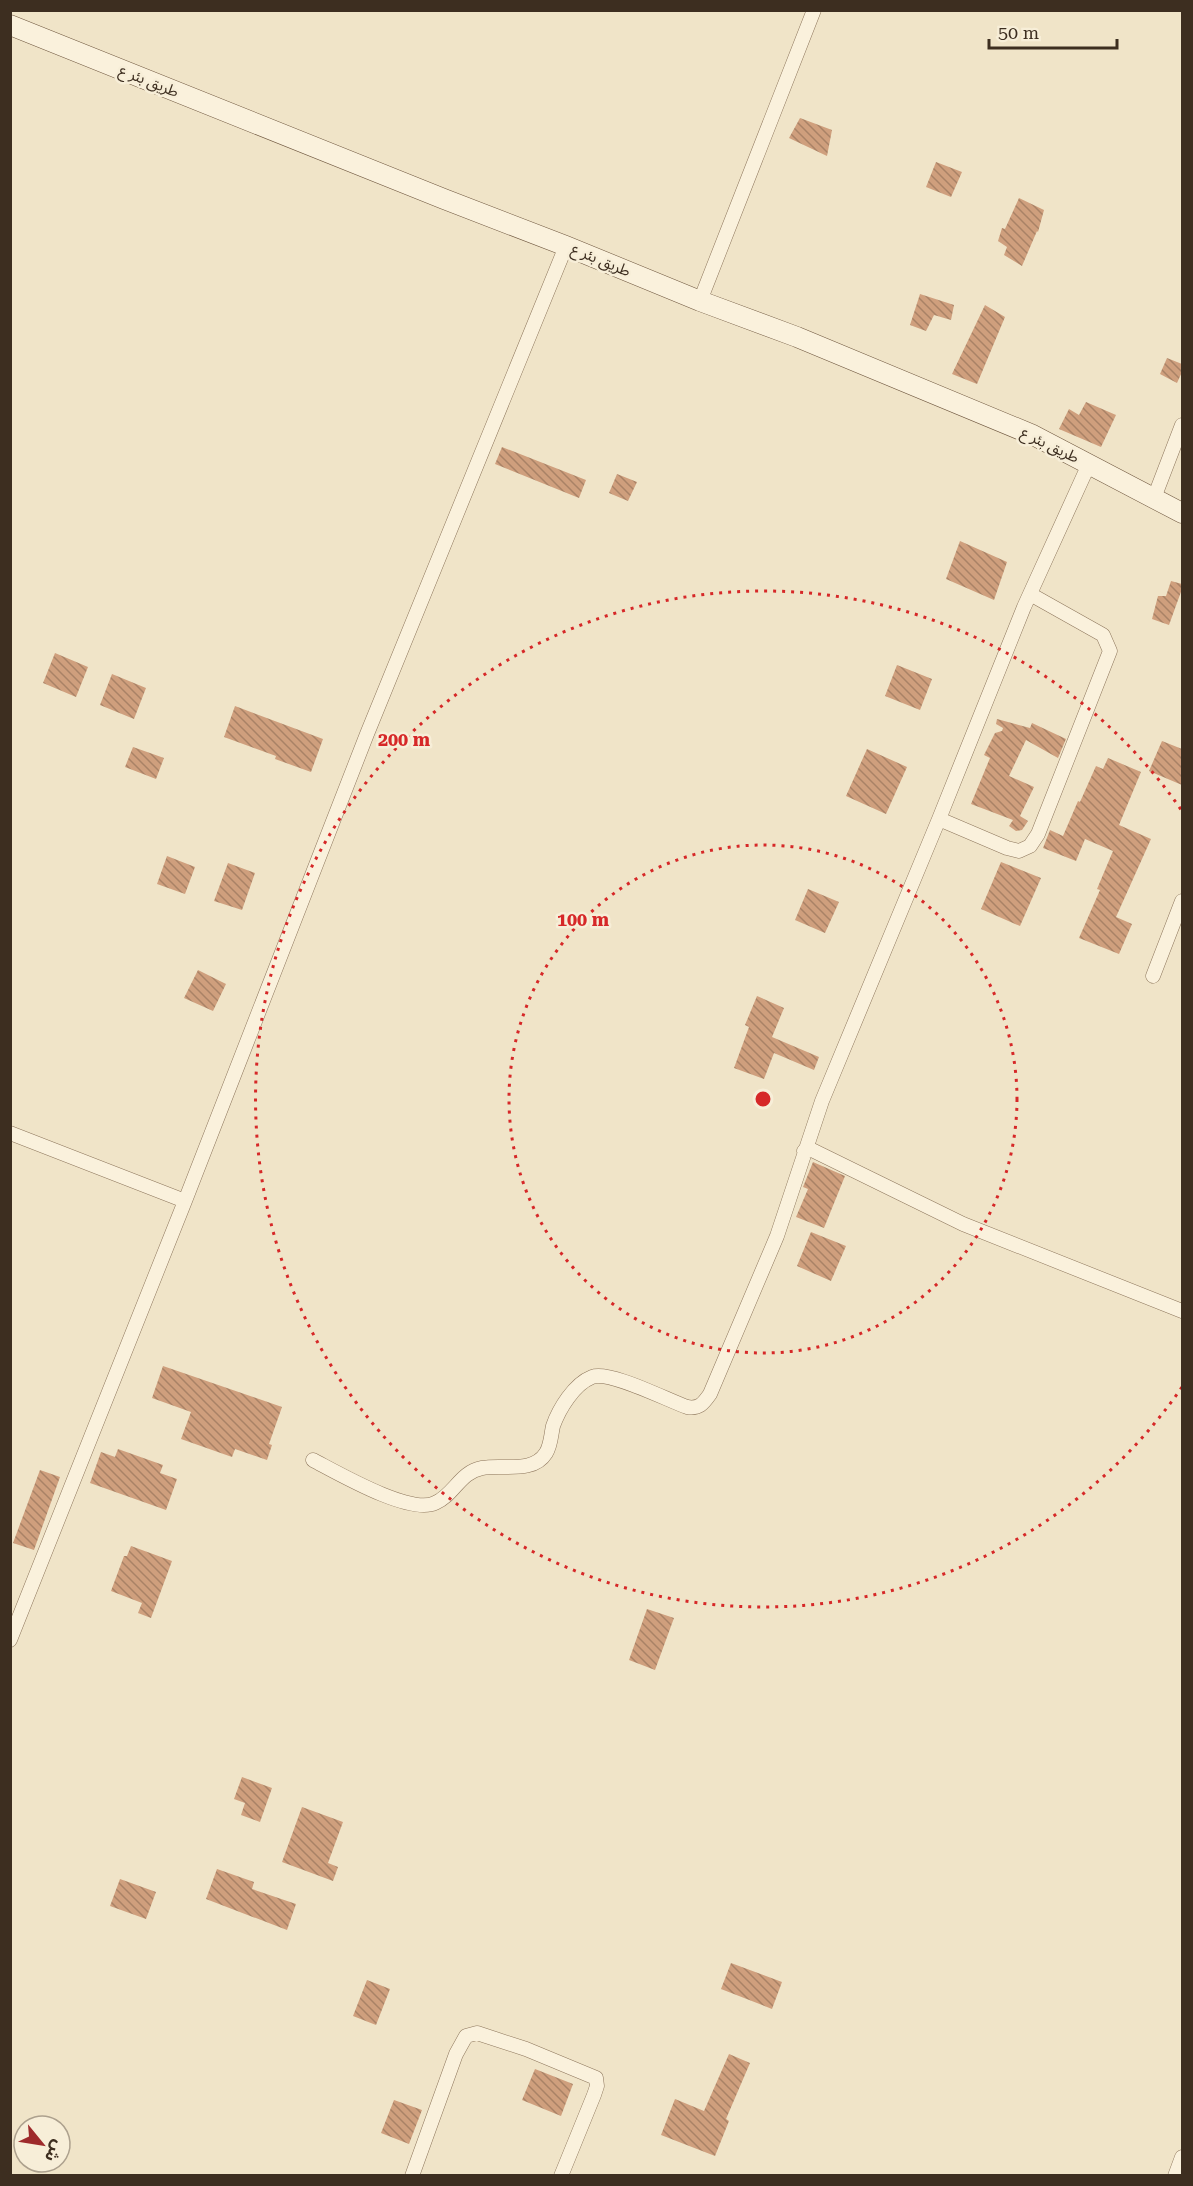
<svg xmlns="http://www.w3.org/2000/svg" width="1193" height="2186" font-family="'Roboto Serif','Noto Sans Arabic',serif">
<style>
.building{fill:url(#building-back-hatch)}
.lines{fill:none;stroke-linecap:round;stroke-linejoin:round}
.street-casing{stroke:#8d765c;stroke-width:15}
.secondary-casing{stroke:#6f573f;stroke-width:21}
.street{stroke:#faf1dc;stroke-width:14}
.secondary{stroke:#faf1dc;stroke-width:20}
.ring{fill:none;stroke:#d62828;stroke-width:3;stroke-dasharray:3 6}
.labels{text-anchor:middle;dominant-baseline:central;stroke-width:5;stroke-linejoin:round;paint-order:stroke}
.street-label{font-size:15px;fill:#3d2e20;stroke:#f7eed8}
.centre{fill:#d62828;stroke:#f7eed8;stroke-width:3}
.ring-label{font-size:18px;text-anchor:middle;font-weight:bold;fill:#d62828;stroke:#f7eed8;stroke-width:5;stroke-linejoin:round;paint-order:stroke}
</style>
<defs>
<pattern id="building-back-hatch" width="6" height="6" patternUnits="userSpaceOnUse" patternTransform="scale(1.5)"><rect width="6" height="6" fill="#cf9f7d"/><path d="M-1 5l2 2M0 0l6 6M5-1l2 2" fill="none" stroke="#a98266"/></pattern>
</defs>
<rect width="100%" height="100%" fill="#f0e4c8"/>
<path class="building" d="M 800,118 L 832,130 L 827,156 L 789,138 Z
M 936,162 L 962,172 L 951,197 L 926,187 Z
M 1019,198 L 1044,210 L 1038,232 L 1037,231 L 1022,266 L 1004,255 L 1007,247 L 998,241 L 1002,228 L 1005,229 Z
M 920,294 L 954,305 L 951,320 L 934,315 L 926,331 L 910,325 Z
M 985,305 L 1005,317 L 977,384 L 952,374 Z
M 1167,358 L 1182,364 L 1182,372 L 1177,383 L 1160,374 Z
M 1086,402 L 1116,415 L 1101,447 L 1059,429 L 1069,409 L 1079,415 Z
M 502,447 L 586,480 L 579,498 L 495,464 Z
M 617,474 L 637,482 L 628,501 L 609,493 Z
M 960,541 L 1007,562 L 994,600 L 946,579 Z
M 1171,581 L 1182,584 L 1182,589 L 1169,625 L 1152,619 L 1158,596 L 1166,596 Z
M 55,653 L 88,667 L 76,697 L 43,683 Z
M 897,665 L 932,679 L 920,710 L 885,696 Z
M 112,674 L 146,688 L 134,719 L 100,705 Z
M 235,706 L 323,739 L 311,772 L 275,759 L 276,756 L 224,737 Z
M 997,719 L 1030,728 L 1032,723 L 1066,739 L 1058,758 L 1026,740 L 1009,776 L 1034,787 L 1020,816 L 1028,821 L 1022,830 L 1016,831 L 1009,826 L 1013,820 L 971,804 L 990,758 L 984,755 L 995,733 L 1002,731 L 1003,728 L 996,724 Z
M 1162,741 L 1182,749 L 1182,785 L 1149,771 Z
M 133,747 L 164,758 L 156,779 L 125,767 Z
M 867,749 L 907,767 L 886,814 L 846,796 Z
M 1108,758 L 1141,772 L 1119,825 L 1151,839 L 1116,917 L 1132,924 L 1119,954 L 1079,938 L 1100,890 L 1097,889 L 1113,851 L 1085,839 L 1076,861 L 1043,848 L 1050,830 L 1063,836 L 1078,801 L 1080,802 L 1096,766 L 1103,769 Z
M 167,856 L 195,867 L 185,894 L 157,884 Z
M 1001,862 L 1041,878 L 1020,926 L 981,909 Z
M 228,863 L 255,873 L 242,910 L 214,901 Z
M 808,889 L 839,902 L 825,933 L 795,920 Z
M 198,970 L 226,984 L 213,1011 L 184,998 Z
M 757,996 L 784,1008 L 772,1037 L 819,1057 L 814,1070 L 774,1053 L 764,1079 L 734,1068 L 749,1027 L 745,1025 Z
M 813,1162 L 845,1176 L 824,1228 L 796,1217 L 808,1189 L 803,1187 Z
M 811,1232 L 846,1246 L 831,1281 L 797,1266 Z
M 163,1366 L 282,1407 L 269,1444 L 272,1445 L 267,1460 L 235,1449 L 232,1457 L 181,1439 L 191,1412 L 152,1398 Z
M 118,1449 L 163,1465 L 160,1473 L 177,1479 L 166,1510 L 90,1483 L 101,1452 L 115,1457 Z
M 40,1470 L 60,1477 L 34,1550 L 13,1543 Z
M 131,1546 L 172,1561 L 151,1618 L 138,1613 L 142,1603 L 111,1591 L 124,1556 L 127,1556 Z
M 647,1609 L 674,1618 L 655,1670 L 629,1660 Z
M 242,1777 L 272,1788 L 260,1822 L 241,1815 L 245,1803 L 234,1799 Z
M 302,1807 L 343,1822 L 328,1863 L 338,1867 L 333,1881 L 282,1862 Z
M 217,1869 L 254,1882 L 252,1889 L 296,1904 L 287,1930 L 206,1899 Z
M 120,1879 L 156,1892 L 146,1919 L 110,1906 Z
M 731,1963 L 782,1982 L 772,2009 L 721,1989 Z
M 367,1980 L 390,1989 L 376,2025 L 353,2016 Z
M 729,2054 L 750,2063 L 726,2119 L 729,2121 L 715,2156 L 661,2135 L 675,2099 L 704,2111 Z
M 535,2069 L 573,2084 L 561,2116 L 522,2100 Z
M 394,2100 L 422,2110 L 409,2144 L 381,2133 Z"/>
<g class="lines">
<g class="street-casing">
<path id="street" d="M 700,301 L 814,10
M 1154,498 L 1182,425
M 939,819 L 1007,848 L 1019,851 L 1030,846 L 1038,834 L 1110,651 L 1103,635 L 1030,594
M 1153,976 L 1182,901
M 10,1133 L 185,1201
M 804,1151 L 812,1150 L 963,1224 L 1182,1311
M 313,1460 C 338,1473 410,1515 435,1503 C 454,1495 460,1472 482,1468 C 502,1464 533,1474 546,1453 C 551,1445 551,1435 553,1426 C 559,1409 574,1384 592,1377 C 609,1370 667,1400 687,1407 C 699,1409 703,1404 710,1394 L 777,1236 L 822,1101 L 939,819 L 1024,607 L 1089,464
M 10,1640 L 185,1201 L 367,734 L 566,246
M 412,2176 L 456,2054 L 466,2036 L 477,2033 L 526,2049 L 596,2078 L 597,2086 L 594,2095 L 561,2176
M 1175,2176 L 1182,2157"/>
</g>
<g class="secondary-casing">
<path id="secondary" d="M 10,25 L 444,199 L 566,246 L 700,301 L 797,337 L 1033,435 L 1182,513"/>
</g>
<use href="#street" class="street"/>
<use href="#secondary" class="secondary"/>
</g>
<g class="ring">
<circle cx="763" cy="1099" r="254"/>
<path d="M1182 1387A508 508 0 1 1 1182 811"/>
</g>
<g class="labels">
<g class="street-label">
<text transform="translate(149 81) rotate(22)">طريق بئر ع</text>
<text transform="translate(601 260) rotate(23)">طريق بئر ع</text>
<text transform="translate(1050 445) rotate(26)">طريق بئر ع</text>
</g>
</g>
<circle cx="763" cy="1099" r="9" class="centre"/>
<g class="ring-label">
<text x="404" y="746">200 m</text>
<text x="583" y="926">100 m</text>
</g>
<rect width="1193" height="2186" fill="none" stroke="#3d2e20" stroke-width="24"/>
<g transform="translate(42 2144) rotate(120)"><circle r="28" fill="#f7eed8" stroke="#ada18e" stroke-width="1.5"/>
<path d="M0-4.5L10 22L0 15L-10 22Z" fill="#9e2a2b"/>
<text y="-9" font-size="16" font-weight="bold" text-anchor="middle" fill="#3d2e20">ش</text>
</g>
<path d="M989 39v9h128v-9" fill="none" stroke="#3d2e20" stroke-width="3"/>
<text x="998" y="39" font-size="18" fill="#3d2e20" stroke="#f7eed8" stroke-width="4.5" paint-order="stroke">50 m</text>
</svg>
